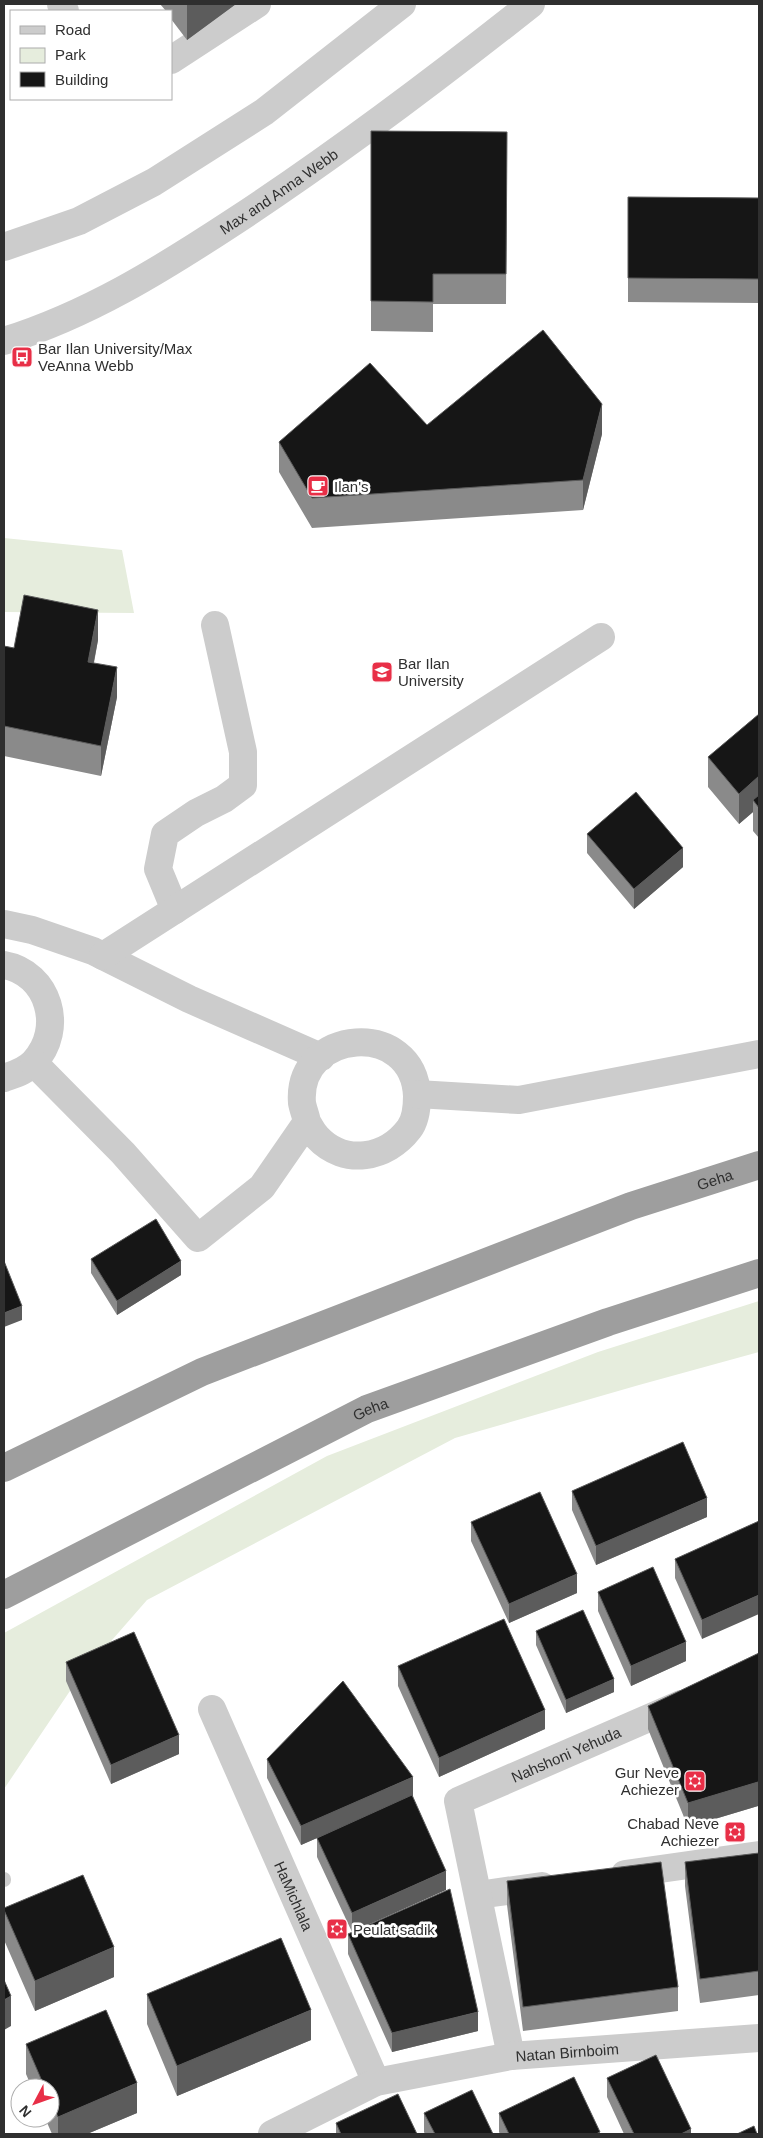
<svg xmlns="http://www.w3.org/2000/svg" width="763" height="2138" font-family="Arial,sans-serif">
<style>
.green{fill:#e6eddd}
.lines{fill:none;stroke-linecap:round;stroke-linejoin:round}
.service{stroke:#ccc;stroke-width:14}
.minor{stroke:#ccc;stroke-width:28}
.tertiary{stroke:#ccc;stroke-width:28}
.trunk{stroke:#9e9e9e;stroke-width:28}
.wall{fill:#8a8a8a}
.shaded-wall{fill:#5c5c5c}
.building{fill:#161616;stroke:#5c5c5c}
.labels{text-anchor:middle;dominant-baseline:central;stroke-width:5;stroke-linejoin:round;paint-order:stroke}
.street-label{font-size:15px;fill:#2f2f2f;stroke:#fff}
.poi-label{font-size:15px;fill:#2f2f2f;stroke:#fff;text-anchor:start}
</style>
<rect width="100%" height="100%" fill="#fff"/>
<path class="green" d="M 4,538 L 122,550 L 134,613 L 4,612 Z
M 759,1301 L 759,1352 L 639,1385 L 455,1438 L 147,1600 L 78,1679 L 4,1789 L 4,1633 L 327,1456 L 598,1352 Z"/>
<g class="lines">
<path class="service" d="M 4,1880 L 4,1879"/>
<g class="minor">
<path d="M 61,4 L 65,11"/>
<path d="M 171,60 L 257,4"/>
<path d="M 175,910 L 158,869 L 165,834 L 196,813 L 224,799 L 243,785 L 243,752 L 215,625"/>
<path d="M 4,924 L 32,930 L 93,951 L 189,999 L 321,1057"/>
<path d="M 103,956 L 601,637"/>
<path d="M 4,965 C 49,973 65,1029 34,1062 C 26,1071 15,1074 4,1078"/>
<path d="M 34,1063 L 123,1153 L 198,1238 L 262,1187 L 307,1122 C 306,1116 303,1109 302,1103 C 296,1028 414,1019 417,1096 C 417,1107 416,1120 409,1129 C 387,1158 345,1167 317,1137 C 313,1133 310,1127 307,1122"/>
<path d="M 417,1094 L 519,1100 L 759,1054"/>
<path id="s1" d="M 212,1709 L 376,2082"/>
<path d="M 625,1874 L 759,1855"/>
<path d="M 478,1895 L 542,1886"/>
<path id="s2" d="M 511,2056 L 458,1801 L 681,1704"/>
</g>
<g class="tertiary">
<path d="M 4,247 L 79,221 L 154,182 L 264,112 L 402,4"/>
<path id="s3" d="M 4,341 C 88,315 162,269 235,221 C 337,154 435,80 531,4"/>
<path id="s4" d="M 272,2134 L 376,2082 L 511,2056 L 759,2038"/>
</g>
<g class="trunk">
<path id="s5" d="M 4,1468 L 202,1372 L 631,1206 L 759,1165"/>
<path id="s6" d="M 4,1595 L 367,1409 L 608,1322 L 759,1273"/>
</g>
</g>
<path class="wall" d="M 160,4 L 236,4 L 187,40 L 171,19 L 171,11 L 166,11 Z
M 371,131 L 507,132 L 506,304 L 433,304 L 433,332 L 371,331 Z
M 628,197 L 759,198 L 759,303 L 628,302 Z
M 427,425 L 602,434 L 583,510 L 312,528 L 279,472 L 279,442 Z
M 98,640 L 94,663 L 117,697 L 101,776 L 4,756 L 4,646 L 14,648 Z
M 759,714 L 759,838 L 753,831 L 753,812 L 739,824 L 708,787 L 708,757 Z
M 587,834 L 683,867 L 634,909 L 587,853 Z
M 91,1259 L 181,1275 L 117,1315 L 91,1273 Z
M 572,1491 L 707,1517 L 596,1565 L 572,1510 Z
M 759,1521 L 702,1639 L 675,1578 L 675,1559 Z
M 471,1522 L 577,1593 L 509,1623 L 471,1541 Z
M 598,1592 L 686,1661 L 631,1686 L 598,1611 Z
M 536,1631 L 614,1692 L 566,1713 L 536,1645 Z
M 759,1653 L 759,1809 L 758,1806 L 688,1827 L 648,1729 L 648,1706 Z
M 66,1662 L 179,1754 L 111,1784 L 66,1681 Z
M 398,1666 L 545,1729 L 439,1777 L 398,1686 Z
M 267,1759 L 413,1796 L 352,1932 L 317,1857 L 317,1838 L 301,1845 L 267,1778 Z
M 759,1853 L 759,1995 L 700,2003 L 685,1886 L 685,1862 Z
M 507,1881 L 678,1987 L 678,2011 L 523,2031 L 507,1905 Z
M 4,1908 L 114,1977 L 35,2011 L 4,1940 Z
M 348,1934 L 478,2031 L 392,2052 L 348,1954 Z
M 147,1994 L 311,2040 L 177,2096 L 147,2024 Z
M 26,2044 L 137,2113 L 87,2134 L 52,2134 L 45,2118 L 50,2118 L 50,2088 L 32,2088 L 26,2074 Z
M 607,2078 L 691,2134 L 624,2134 L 607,2097 Z
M 424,2113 L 493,2134 L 425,2134 L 424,2132 Z
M 499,2113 L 600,2134 L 500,2134 L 499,2132 Z
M 336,2123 L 417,2134 L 336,2134 Z"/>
<path class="shaded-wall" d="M 189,4 L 236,4 L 187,40 L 187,5 Z
M 602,404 L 602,434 L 583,510 L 583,480 Z
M 98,610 L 98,640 L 88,692 L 88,662 Z
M 117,667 L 117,697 L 101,776 L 101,746 Z
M 759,776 L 759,806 L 753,800 L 753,812 L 739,824 L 739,794 Z
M 683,848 L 683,867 L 634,909 L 634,889 Z
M 181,1261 L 181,1275 L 117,1315 L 117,1301 Z
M 22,1306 L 22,1320 L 4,1327 L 4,1313 Z
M 707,1498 L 707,1517 L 596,1565 L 596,1546 Z
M 577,1574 L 577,1593 L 509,1623 L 509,1604 Z
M 759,1595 L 759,1614 L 702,1639 L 702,1620 Z
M 686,1642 L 686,1661 L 631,1686 L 631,1666 Z
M 614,1679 L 614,1692 L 566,1713 L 566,1700 Z
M 545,1710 L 545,1729 L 439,1777 L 439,1758 Z
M 179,1735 L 179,1754 L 111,1784 L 111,1765 Z
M 413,1777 L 413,1796 L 301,1845 L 301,1826 Z
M 758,1782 L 758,1806 L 688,1827 L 688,1803 Z
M 446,1871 L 446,1890 L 352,1932 L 352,1913 Z
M 114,1947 L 114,1977 L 35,2011 L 35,1981 Z
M 11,1996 L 11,2026 L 4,2030 L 4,2000 Z
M 311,2010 L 311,2040 L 177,2096 L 177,2066 Z
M 478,2012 L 478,2031 L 392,2052 L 392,2033 Z
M 137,2083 L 137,2113 L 87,2134 L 58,2134 L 58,2117 Z
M 691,2129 L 691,2134 L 681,2134 Z"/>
<path class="building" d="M 371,131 L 507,132 L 506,274 L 433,274 L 433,302 L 371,301 Z
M 628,197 L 759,198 L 759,279 L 628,278 Z
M 543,330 L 602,404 L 583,480 L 312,498 L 279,442 L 370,363 L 427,425 Z
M 24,595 L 98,610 L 88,662 L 117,667 L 101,746 L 4,726 L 4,646 L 14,648 Z
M 759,714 L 759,776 L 739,794 L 708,757 Z
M 636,792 L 683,848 L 634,889 L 587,834 Z
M 759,795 L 759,808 L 753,800 Z
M 156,1219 L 181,1261 L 117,1301 L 91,1259 Z
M 4,1261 L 22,1306 L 4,1313 Z
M 683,1442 L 707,1498 L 596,1546 L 572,1491 Z
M 540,1492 L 577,1574 L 509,1604 L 471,1522 Z
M 759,1521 L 759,1595 L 702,1620 L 675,1559 Z
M 653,1567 L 686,1642 L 631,1666 L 598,1592 Z
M 583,1610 L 614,1679 L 566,1700 L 536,1631 Z
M 504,1619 L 545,1710 L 439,1758 L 398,1666 Z
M 134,1632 L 179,1735 L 111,1765 L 66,1662 Z
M 759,1653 L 759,1786 L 758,1782 L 688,1803 L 648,1706 Z
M 343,1681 L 413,1777 L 301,1826 L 267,1759 Z
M 412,1795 L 446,1871 L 352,1913 L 317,1838 Z
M 759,1853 L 759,1971 L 700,1979 L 685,1862 Z
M 661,1862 L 678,1987 L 523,2007 L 507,1881 Z
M 83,1875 L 114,1947 L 35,1981 L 4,1910 L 4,1908 Z
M 450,1889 L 478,2012 L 392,2033 L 348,1934 Z
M 281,1938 L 311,2010 L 177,2066 L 147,1994 Z
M 4,1980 L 11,1996 L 4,2000 Z
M 106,2010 L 137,2083 L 58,2117 L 50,2099 L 50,2088 L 45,2088 L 26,2044 Z
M 656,2055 L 691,2129 L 681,2134 L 634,2134 L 607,2078 Z
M 574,2077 L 600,2132 L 596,2134 L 509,2134 L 499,2113 Z
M 472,2090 L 493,2134 L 435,2134 L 424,2113 Z
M 398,2094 L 417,2134 L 341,2134 L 336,2123 Z
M 754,2126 L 757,2134 L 737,2134 Z"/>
<defs>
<g id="bus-square" transform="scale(1.125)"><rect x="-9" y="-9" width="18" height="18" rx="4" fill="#e82f47" stroke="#fff"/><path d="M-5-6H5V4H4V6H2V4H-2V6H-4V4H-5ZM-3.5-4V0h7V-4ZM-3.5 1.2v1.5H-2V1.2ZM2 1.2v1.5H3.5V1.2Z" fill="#fff"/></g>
<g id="cafe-square" transform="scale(1.125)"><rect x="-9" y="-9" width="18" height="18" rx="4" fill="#e82f47" stroke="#fff"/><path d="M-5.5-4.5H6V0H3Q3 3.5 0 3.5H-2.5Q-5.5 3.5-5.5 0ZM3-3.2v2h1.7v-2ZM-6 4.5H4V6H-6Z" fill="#fff"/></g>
<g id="university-square" transform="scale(1.125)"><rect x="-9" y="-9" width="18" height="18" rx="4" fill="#e82f47" stroke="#fff"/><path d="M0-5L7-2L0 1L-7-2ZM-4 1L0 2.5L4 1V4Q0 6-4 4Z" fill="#fff"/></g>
<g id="synagogue-square" transform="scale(1.125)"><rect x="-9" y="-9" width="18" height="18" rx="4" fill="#e82f47" stroke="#fff"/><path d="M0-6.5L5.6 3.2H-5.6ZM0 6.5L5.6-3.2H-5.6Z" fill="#fff"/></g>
</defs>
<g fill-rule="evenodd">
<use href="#bus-square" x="22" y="357"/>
<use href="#cafe-square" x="318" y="486"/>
<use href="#university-square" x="382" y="672"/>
<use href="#synagogue-square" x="695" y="1781"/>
<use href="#synagogue-square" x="735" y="1832"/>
<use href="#synagogue-square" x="337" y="1929"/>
</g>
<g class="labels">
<g class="street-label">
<text stroke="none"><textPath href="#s3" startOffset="314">Max and Anna Webb</textPath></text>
<text stroke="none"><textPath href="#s5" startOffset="768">Geha</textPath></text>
<text stroke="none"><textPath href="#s6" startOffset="411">Geha</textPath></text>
<text stroke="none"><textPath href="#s2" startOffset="378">Nahshoni Yehuda</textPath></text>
<text stroke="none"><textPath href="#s1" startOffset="204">HaMichlala</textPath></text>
<text stroke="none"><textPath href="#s4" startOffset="310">Natan Birnboim</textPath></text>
</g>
<g class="poi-label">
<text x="38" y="348">Bar Ilan University/Max<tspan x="38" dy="17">VeAnna Webb</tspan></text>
<text x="334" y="486">Ilan's</text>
<text x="398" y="663">Bar Ilan<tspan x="398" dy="17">University</tspan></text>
<text x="679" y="1772" text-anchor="end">Gur Neve<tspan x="679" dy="17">Achiezer</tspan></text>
<text x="719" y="1823" text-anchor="end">Chabad Neve<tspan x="719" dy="17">Achiezer</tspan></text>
<text x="353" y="1929">Peulat sadik</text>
</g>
</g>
<rect width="763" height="2138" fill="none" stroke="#2f2f2f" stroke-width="10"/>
<rect x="10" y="10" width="162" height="90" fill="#ffffff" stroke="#acacac"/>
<rect x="20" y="26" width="25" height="8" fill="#cccccc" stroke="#acacac"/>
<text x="55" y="35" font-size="15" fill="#2f2f2f">Road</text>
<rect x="20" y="48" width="25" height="15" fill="#e6eddd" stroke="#acacac"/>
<text x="55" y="60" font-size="15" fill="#2f2f2f">Park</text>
<rect x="20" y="72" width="25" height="15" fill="#161616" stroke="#acacac"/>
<text x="55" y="85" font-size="15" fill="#2f2f2f">Building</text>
<g transform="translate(35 2103) rotate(229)"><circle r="24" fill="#ffffff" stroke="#acacac"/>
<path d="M0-4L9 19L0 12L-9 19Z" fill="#e82f47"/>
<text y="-8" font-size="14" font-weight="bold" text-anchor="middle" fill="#2f2f2f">N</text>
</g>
</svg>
